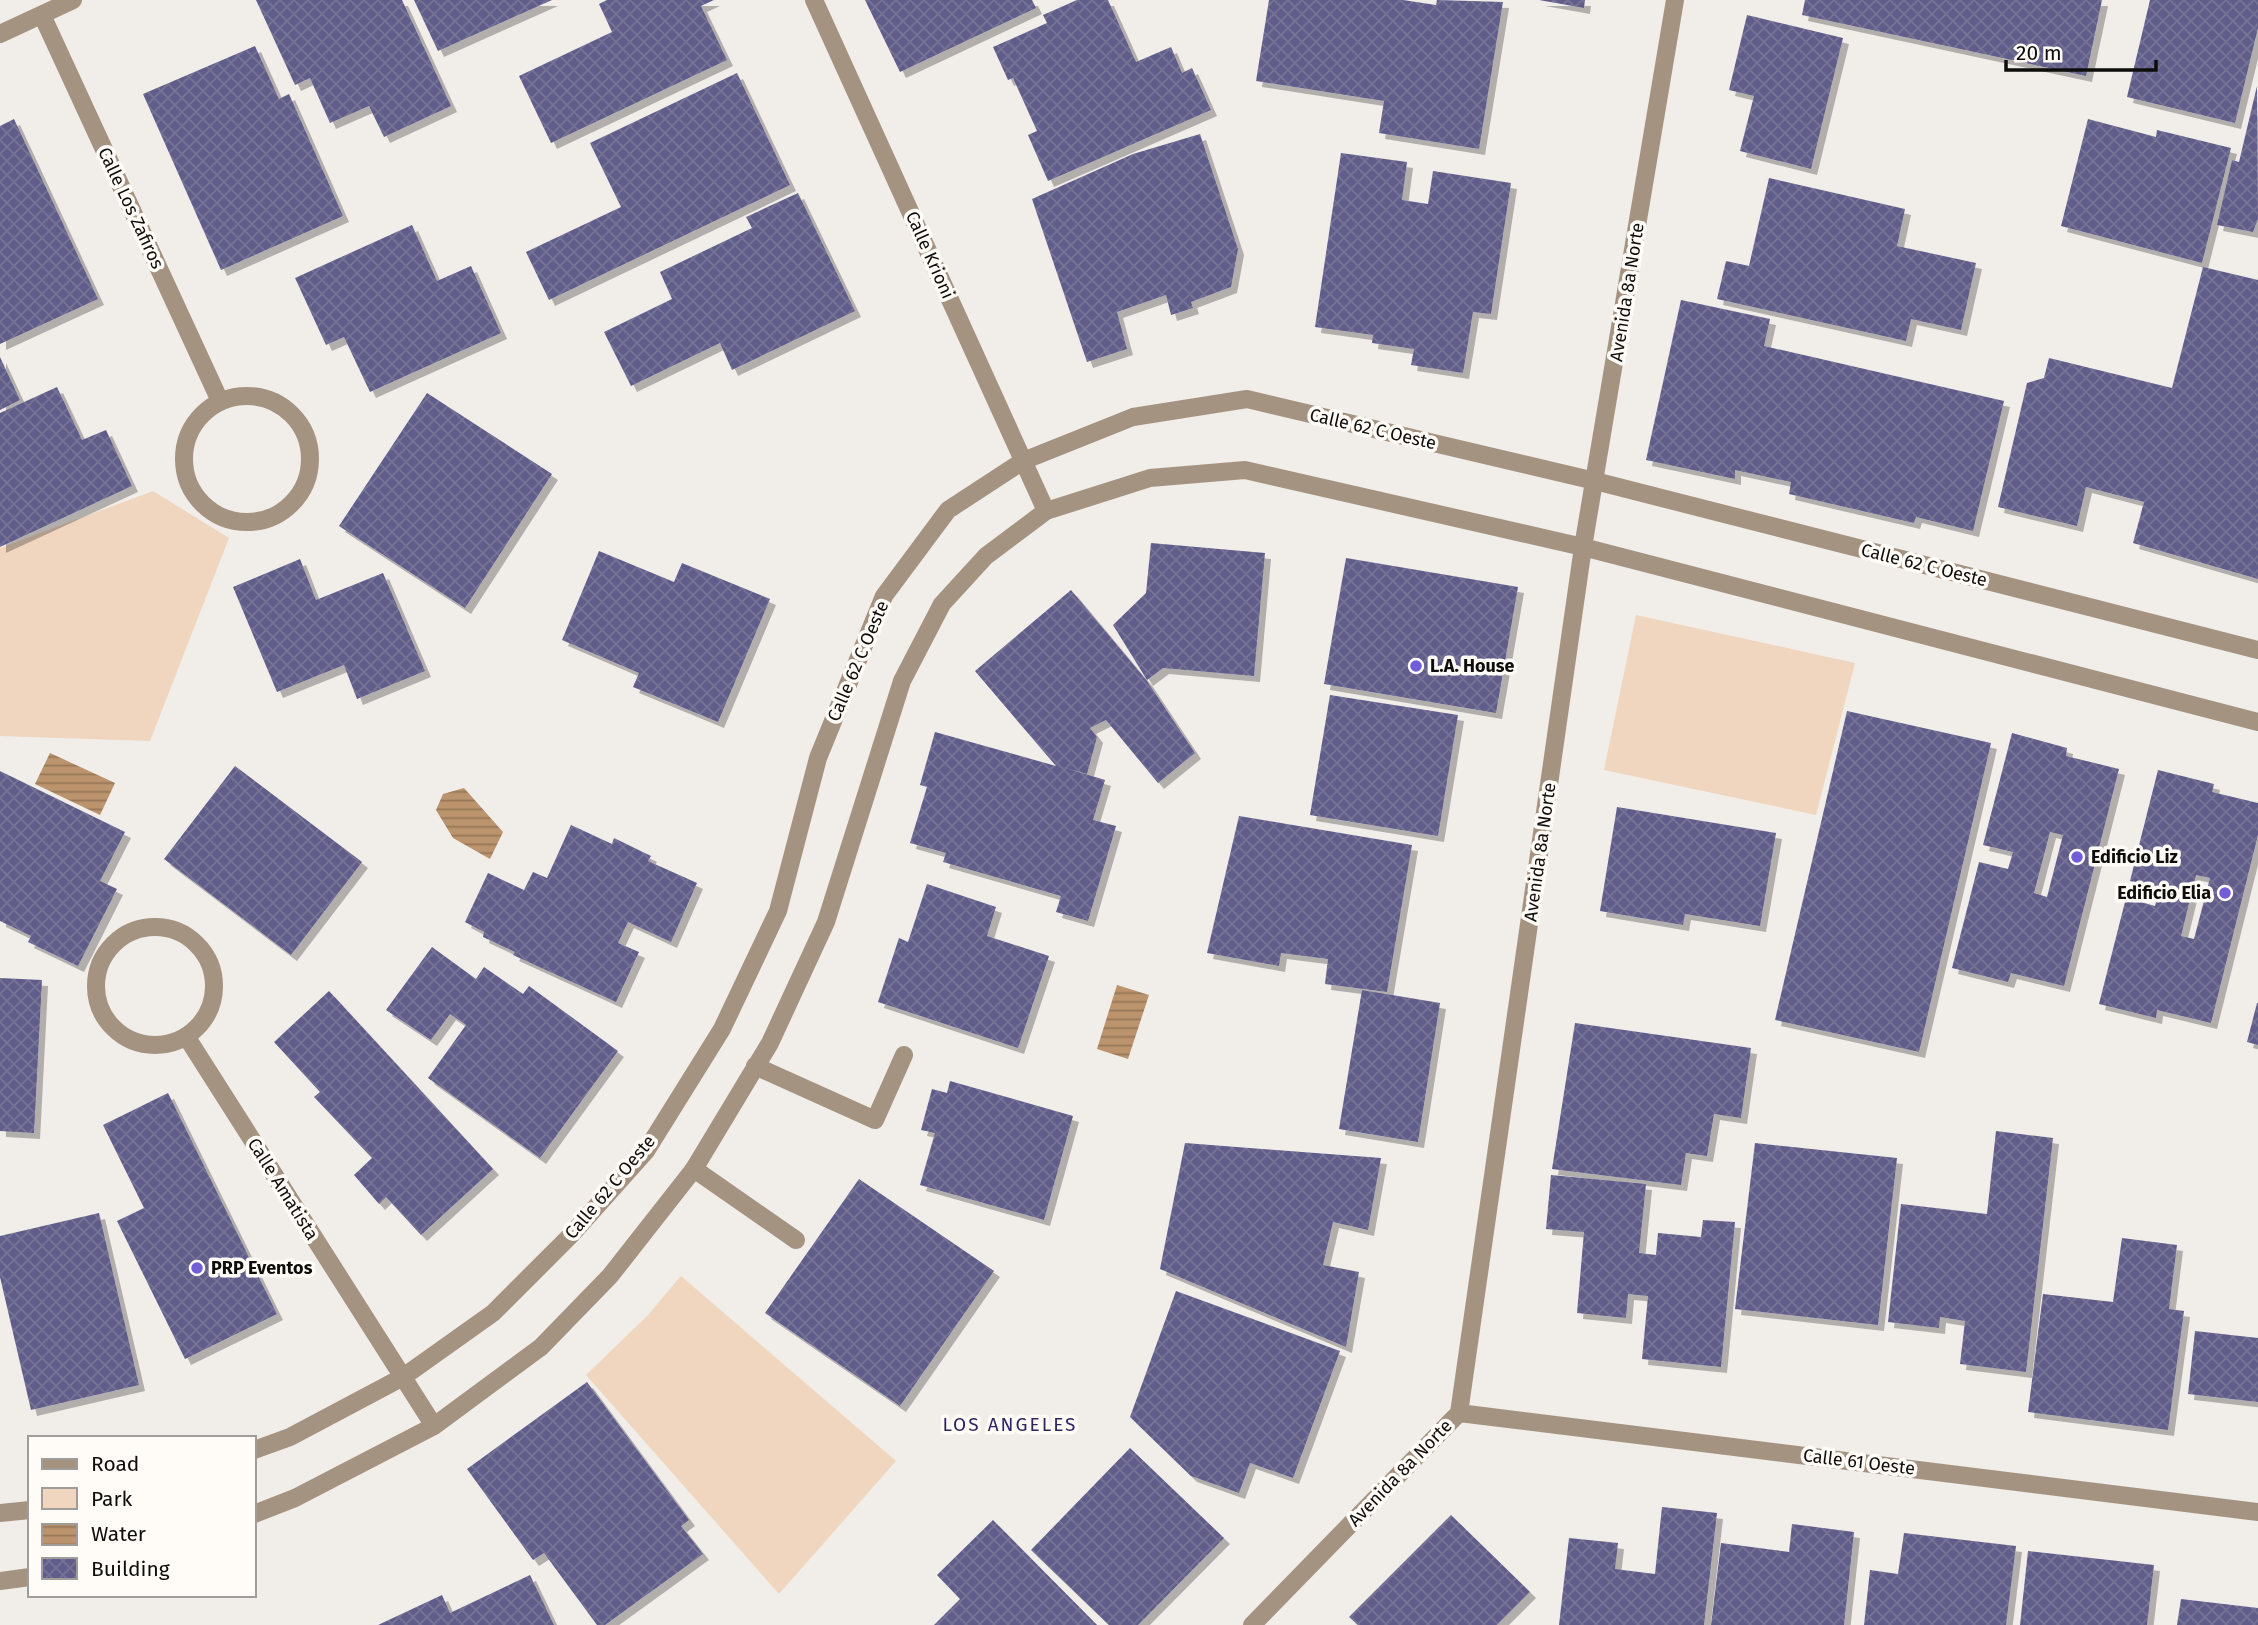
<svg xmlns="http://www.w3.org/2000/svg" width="2258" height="1625" font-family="'Fira Sans',sans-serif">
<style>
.green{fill:#f0d6be}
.water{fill:url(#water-rules)}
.building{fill:url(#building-cross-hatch);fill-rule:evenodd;filter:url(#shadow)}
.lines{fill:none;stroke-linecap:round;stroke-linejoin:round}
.lane{stroke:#a59382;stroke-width:18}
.street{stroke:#a59382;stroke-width:18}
.poi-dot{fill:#725dd8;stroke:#fffbf7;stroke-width:2.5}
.labels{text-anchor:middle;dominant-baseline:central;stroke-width:7;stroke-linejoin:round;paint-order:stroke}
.street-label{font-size:18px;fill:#0e0d0c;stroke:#fffbf7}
.poi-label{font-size:18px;font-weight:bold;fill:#0e0d0c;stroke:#fffbf7;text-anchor:start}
.neighbourhood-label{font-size:19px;letter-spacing:2px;fill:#2f2560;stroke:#fffbf7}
</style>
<defs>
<pattern id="water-rules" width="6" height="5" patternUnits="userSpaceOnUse" patternTransform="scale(1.75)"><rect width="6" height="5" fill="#bb946d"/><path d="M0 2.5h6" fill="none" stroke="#967758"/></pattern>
<pattern id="building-cross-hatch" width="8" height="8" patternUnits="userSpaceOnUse" patternTransform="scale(1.75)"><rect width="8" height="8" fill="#615d8b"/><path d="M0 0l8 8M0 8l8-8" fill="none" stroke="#767396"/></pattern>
<filter id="shadow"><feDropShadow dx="6" dy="6" stdDeviation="0" flood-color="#0004"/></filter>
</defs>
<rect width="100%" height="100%" fill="#f1ede9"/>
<path class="green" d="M 153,491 L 229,538 L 150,741 L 0,736 L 0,548 Z
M 1636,615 L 1855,663 L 1816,815 L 1604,770 Z
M 681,1276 L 896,1461 L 779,1594 L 586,1375 L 647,1316 Z"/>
<path class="water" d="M 50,753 L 115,783 L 100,815 L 35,784 Z
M 464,788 L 503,832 L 490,859 L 453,838 L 436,810 L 443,794 Z
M 1117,985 L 1149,995 L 1128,1059 L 1097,1049 Z"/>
<path class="building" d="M 256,0 L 402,0 L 451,106 L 384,137 L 369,106 L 330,123 L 310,78 L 295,85 Z
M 414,0 L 552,0 L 438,51 Z
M 607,0 L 714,0 L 701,6 L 727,60 L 551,143 L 519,76 L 612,32 L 599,4 Z
M 865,0 L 1032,0 L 1036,8 L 900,72 Z
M 1077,0 L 1108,0 L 1136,62 L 1171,47 L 1182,73 L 1192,68 L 1211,110 L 1048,181 L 1028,135 L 1037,131 L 1013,78 L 1008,80 L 993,47 L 1047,23 L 1043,15 Z
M 1269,0 L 1403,0 L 1436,5 L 1437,0 L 1503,2 L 1479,149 L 1379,133 L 1384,101 L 1256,81 Z
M 1539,0 L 1585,0 L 1584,8 Z
M 1805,0 L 2102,0 L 2086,76 L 1802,15 Z
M 2150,0 L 2258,0 L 2258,28 L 2235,123 L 2127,97 Z
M 1747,15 L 1843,38 L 1811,169 L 1740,151 L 1754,96 L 1729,90 Z
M 255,46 L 279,99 L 289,94 L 343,216 L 221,270 L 143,94 Z
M 737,73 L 790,185 L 549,300 L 526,252 L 621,207 L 590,143 Z
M 2257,86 L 2258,219 L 2253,232 L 2217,225 L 2232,160 L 2239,162 Z
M 14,119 L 98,299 L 0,344 L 0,126 Z
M 2088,119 L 2156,137 L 2157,130 L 2231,148 L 2202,263 L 2061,226 Z
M 1200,134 L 1238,249 L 1231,287 L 1191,302 L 1193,308 L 1171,315 L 1166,295 L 1117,312 L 1127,349 L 1087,362 L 1032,199 L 1133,154 Z
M 1341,153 L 1407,162 L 1402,200 L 1428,204 L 1433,171 L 1511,183 L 1491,314 L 1473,312 L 1463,373 L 1411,365 L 1414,349 L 1372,343 L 1373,335 L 1315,327 Z
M 1769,178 L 1905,209 L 1897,246 L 1976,263 L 1961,330 L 1911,319 L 1906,341 L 1717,299 L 1726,261 L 1749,266 Z
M 798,193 L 855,311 L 732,370 L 720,343 L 631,386 L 604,332 L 672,299 L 660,272 L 752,228 L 746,217 Z
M 412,225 L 437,281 L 471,266 L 501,333 L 370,392 L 344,337 L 326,345 L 295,278 Z
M 2203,267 L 2258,280 L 2258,579 L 2133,543 L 2144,502 L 2086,487 L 2077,526 L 1998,507 L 2027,383 L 2044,378 L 2049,358 L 2172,388 Z
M 1681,300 L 1770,319 L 1764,346 L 2004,401 L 1973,531 L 1916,517 L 1914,523 L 1789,494 L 1791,482 L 1735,470 L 1735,479 L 1646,460 Z
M 0,357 L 20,400 L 0,410 Z
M 57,387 L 82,440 L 106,430 L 132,486 L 0,547 L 0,413 Z
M 427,393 L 552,474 L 465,608 L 339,526 Z
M 1151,543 L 1265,553 L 1254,676 L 1163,668 L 1147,680 L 1113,625 L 1146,593 Z
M 599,551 L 674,582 L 682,563 L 770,599 L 718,722 L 633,687 L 639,673 L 562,640 Z
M 1346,558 L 1518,587 L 1496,713 L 1324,684 Z
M 300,559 L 316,600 L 383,573 L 425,671 L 357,699 L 344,665 L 277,692 L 233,587 Z
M 1071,590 L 1147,681 L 1195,753 L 1158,783 L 1106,720 L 1090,728 L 1097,737 L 1087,774 L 1062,767 L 1105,780 L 1093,820 L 1116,826 L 1088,921 L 1056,912 L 1061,896 L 943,862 L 946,853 L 910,843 L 927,787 L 920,785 L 935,732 L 1056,766 L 975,671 Z
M 1330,695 L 1458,715 L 1438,836 L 1310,815 Z
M 1847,711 L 1991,743 L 1919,1052 L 1775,1020 Z
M 2012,733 L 2067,748 L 2066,756 L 2119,769 L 2064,986 L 2011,973 L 2008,982 L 1952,968 L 1979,862 L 2008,869 L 2013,852 L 1983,845 ZM 2050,832 L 2063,835 L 2047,897 L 2034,893 Z
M 235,766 L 362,862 L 291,955 L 164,859 Z
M 2158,770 L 2214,784 L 2212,792 L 2258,803 L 2258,835 L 2211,1023 L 2157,1010 L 2156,1018 L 2099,1004 L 2126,898 L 2155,906 L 2160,888 L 2130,881 ZM 2196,875 L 2210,878 L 2194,939 L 2181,936 Z
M 0,771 L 125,832 L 100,881 L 117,889 L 78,966 L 28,942 L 31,936 L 0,921 Z
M 1617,807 L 1776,833 L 1760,926 L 1685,914 L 1683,925 L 1600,911 Z
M 1239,816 L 1412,845 L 1387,992 L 1325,984 L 1328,959 L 1281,953 L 1279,966 L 1207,953 Z
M 571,825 L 612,844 L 614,838 L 651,856 L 648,861 L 697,883 L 671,942 L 628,922 L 618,943 L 639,952 L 616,1002 L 513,955 L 515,952 L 483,937 L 484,932 L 465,922 L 488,873 L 524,890 L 533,872 L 547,878 Z
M 927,884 L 996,907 L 987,936 L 1049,956 L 1018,1048 L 878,1002 L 899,938 L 908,942 Z
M 432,947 L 476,979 L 484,967 L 523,994 L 529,986 L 618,1051 L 540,1158 L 428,1078 L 466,1025 L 450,1014 L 431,1040 L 386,1010 Z
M 0,978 L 42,980 L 34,1133 L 0,1131 Z
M 1362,990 L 1440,1003 L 1418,1142 L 1339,1129 Z
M 329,991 L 493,1169 L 421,1235 L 386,1197 L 379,1204 L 354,1175 L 372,1158 L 314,1097 L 320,1092 L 274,1042 Z
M 2257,1003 L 2258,1003 L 2258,1045 L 2247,1042 Z
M 1575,1023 L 1751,1048 L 1741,1118 L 1714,1114 L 1707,1156 L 1686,1153 L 1681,1185 L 1552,1169 Z
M 950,1081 L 1073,1116 L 1044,1220 L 920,1185 L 935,1133 L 921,1130 L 932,1089 L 947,1093 Z
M 168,1093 L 277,1314 L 185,1359 L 117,1221 L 144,1208 L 103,1125 Z
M 1996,1131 L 2053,1138 L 2026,1372 L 1960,1364 L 1965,1321 L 1940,1317 L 1939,1328 L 1888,1322 L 1901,1204 L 1987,1214 Z
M 1185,1143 L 1381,1158 L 1368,1230 L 1333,1222 L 1323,1265 L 1359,1272 L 1346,1347 L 1160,1269 Z
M 1755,1143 L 1897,1158 L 1878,1325 L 1735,1309 Z
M 1551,1175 L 1646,1184 L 1639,1253 L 1656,1255 L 1658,1233 L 1701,1237 L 1703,1220 L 1735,1222 L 1721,1367 L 1642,1359 L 1648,1296 L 1628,1294 L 1626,1318 L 1577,1313 L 1584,1232 L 1546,1229 Z
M 859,1179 L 994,1271 L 900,1406 L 765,1313 Z
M 99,1213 L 139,1385 L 31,1410 L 0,1277 L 0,1236 Z
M 2122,1238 L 2177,1245 L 2169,1309 L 2184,1311 L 2168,1430 L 2028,1412 L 2043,1294 L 2113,1302 Z
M 1176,1291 L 1340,1351 L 1293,1478 L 1250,1463 L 1239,1493 L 1191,1476 L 1130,1417 Z
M 2195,1331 L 2258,1338 L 2258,1402 L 2188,1394 Z
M 587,1382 L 689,1520 L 681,1526 L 703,1554 L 605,1625 L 597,1625 L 544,1553 L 533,1560 L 467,1469 Z
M 1130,1448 L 1224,1538 L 1138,1625 L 1109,1625 L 1031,1550 Z
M 1662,1507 L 1717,1513 L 1704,1625 L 1559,1625 L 1569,1538 L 1618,1543 L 1615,1569 L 1655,1574 Z
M 1451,1515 L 1530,1592 L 1497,1625 L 1358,1625 L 1349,1617 Z
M 993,1520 L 1097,1625 L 934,1625 L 960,1599 L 937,1575 Z
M 1792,1524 L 1854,1532 L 1844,1625 L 1711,1625 L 1721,1543 L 1789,1552 Z
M 1904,1533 L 2016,1546 L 2006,1625 L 1864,1625 L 1870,1570 L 1898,1574 Z
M 2028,1551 L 2154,1565 L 2147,1625 L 2020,1625 Z
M 530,1575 L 554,1625 L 378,1625 L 442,1595 L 450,1613 Z
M 2181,1599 L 2258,1608 L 2258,1625 L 2177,1625 Z"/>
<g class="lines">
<path class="lane" d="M 755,1066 L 875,1120 L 904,1055
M 694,1169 L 796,1240"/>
<path class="street" d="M 814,0 L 1046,511
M 42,15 L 220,401
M 0,34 L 73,0
M184 459a63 63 0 1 1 126 0a63 63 0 1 1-126 0Z
M96 986a59 59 0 1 1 118 0a59 59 0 1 1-118 0Z
M 186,1036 L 434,1426
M 1459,1413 L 2258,1512
M 254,1450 L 290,1437 L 403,1377 L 493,1313 L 571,1235 L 646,1151 L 722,1029 L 778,911 L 818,758 L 884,596 L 948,510 L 1023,461 L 1133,417 L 1247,399 L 1595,481 L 2258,650
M 0,1513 L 30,1510
M 254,1514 L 295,1498 L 434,1426 L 541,1347 L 610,1276 L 694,1169 L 770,1043 L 826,922 L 902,681 L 942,604 L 986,556 L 1046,511 L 1150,478 L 1245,470 L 1583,547 L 2258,722
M 0,1581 L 30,1577
M 1252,1625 L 1459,1413 L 1583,547 L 1675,0"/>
</g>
<g class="poi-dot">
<circle cx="1416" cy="666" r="7"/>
<circle cx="2077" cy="857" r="7"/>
<circle cx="2225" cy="893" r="7"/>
<circle cx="197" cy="1268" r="7"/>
</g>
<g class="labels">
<g class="street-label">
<text transform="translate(131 208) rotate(65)">Calle Los Zafiros</text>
<text transform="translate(930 255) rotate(66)">Calle Krioni</text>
<text transform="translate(1627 292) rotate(-81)">Avenida 8a Norte</text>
<text transform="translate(1373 429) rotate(13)">Calle 62 C Oeste</text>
<text transform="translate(1924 565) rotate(14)">Calle 62 C Oeste</text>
<text transform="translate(858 661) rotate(-67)">Calle 62 C Oeste</text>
<text transform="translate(1540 852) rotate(-82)">Avenida 8a Norte</text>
<text transform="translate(610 1187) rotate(-50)">Calle 62 C Oeste</text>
<text transform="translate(283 1189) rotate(58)">Calle Amatista</text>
<text transform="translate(1859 1462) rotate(7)">Calle 61 Oeste</text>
<text transform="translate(1400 1473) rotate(-46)">Avenida 8a Norte</text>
</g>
<g class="poi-label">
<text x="1430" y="666">L.A. House</text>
<text x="2091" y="857">Edificio Liz</text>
<text x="2211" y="893" text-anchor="end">Edificio Elia</text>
<text x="211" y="1268">PRP Eventos</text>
</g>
<g class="neighbourhood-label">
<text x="1010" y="1424">LOS ANGELES</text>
</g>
</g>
<rect x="28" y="1436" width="228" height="161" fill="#fffbf7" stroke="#9f9c99" stroke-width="2"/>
<rect x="42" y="1459" width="35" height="10" fill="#a59382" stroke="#9f9c99" stroke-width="2"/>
<text x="91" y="1471" font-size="21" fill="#0e0d0c">Road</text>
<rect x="42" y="1488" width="35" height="21" fill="#f0d6be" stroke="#9f9c99" stroke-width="2"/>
<text x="91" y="1506" font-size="21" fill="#0e0d0c">Park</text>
<rect x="42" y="1524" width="35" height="21" fill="url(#water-rules)" stroke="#9f9c99" stroke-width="2"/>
<text x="91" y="1541" font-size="21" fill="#0e0d0c">Water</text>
<rect x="42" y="1558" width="35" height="21" fill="url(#building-cross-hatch)" stroke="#9f9c99" stroke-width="2"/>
<text x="91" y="1576" font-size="21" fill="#0e0d0c">Building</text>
<path d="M2006 60v10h150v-10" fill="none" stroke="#0e0d0c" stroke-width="3.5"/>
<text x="2016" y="60" font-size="21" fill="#0e0d0c" stroke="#fffbf7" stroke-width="5" paint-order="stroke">20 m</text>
</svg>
